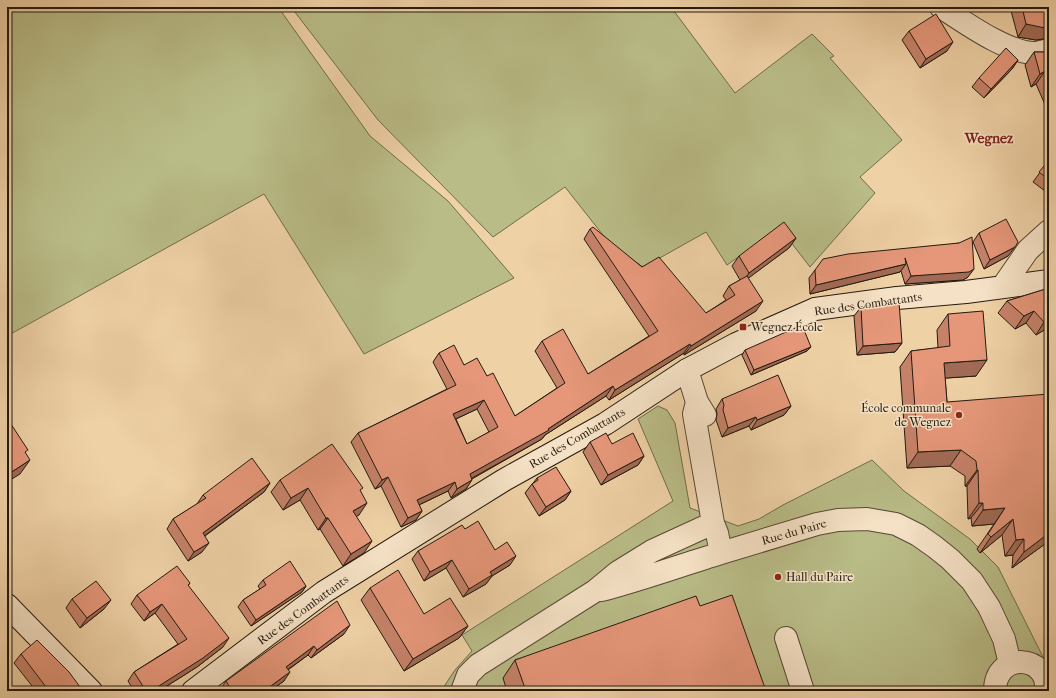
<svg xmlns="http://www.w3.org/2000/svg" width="1056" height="698" font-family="'IM FELL French Canon',serif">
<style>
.green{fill:#b9bc87;stroke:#6e6b4b}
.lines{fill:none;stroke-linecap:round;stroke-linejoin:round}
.street-casing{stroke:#574835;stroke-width:24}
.secondary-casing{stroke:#241a0f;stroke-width:24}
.street{stroke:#f5e1c5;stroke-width:22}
.secondary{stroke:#f5e1c5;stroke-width:22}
.wall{fill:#c68269;stroke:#241a0f;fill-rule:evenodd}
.shaded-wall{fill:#a16a55;stroke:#241a0f}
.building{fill:#e6977a;stroke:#241a0f;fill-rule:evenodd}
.poi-dot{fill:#8f2418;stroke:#f5e1c5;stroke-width:1.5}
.labels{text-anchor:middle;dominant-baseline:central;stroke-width:3;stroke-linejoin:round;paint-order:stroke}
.street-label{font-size:12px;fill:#241a0f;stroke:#f5e1c5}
.poi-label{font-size:12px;fill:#241a0f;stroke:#f5e1c5;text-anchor:start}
.quarter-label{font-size:14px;font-weight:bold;fill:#7a1f14;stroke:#f5e1c5}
</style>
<rect width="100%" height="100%" fill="#efd1a6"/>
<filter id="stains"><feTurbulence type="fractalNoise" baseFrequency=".005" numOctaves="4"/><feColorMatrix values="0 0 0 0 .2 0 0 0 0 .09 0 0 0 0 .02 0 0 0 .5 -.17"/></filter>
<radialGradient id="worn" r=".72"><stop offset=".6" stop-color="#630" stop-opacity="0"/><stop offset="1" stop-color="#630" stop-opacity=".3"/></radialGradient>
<path class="green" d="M 7,7 L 278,7 L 370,136 L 448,201 L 514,278 L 364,354 L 264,194 L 7,336 Z
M 291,7 L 671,7 L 735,93 L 812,34 L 834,56 L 830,58 L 902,140 L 860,177 L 875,193 L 810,267 L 780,228 L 727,265 L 706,232 L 633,273 L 565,187 L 493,237 L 378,120 Z
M 658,406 L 667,410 L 675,423 L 690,508 L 738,526 L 759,519 L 783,505 L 872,460 L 904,491 L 970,539 L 998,567 L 1049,669 L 1049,691 L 441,691 L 455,670 L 472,651 L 462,635 L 673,501 L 638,419 Z"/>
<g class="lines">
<g class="street-casing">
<path id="street" d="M 941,7 C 964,22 1010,55 1037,53 C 1041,52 1045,51 1049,50
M 1003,286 L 1028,250 L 1049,231
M 687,370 L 697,402 L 705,415
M 697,402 L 694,414 L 713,523 L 717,533 L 721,553 L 817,524 L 838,520 L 867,519 L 896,524 L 918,535 L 935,547 L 950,559 L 972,581 L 989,607 L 1004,639 L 1010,664
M 602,590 C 643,579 682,565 721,553
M 786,638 L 803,691
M 462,691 L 468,675 L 478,665 L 595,591 L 618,572 L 652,551 L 713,523
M 995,691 C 995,650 1050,655 1046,691"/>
</g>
<g class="secondary-casing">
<path id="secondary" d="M 7,605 L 91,691
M 193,691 L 324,592 L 504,480 L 605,424 L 687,370 L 736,344 L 815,309 L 897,298 L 966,292 L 1049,281"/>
</g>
<use href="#street" class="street"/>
<use href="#secondary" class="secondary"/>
</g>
<path class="wall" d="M 976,7 L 986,7 L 980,12 Z
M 1010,7 L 1049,7 L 1049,38 L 1036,40 L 1018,37 Z
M 909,31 L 947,51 L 920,68 L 902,40 Z
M 1034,52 L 1049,52 L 1049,108 L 1047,109 L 1036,84 L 1031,87 L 1025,65 Z
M 1018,60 L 1012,69 L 984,98 L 972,87 L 979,78 Z
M 1049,160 L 1049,194 L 1033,182 Z
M 590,229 L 706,313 L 726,300 L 723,296 L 729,286 L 740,280 L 732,266 L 739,256 L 796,238 L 789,248 L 748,278 L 756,311 L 684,355 L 684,353 L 609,400 L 606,396 L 545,435 L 542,439 L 472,479 L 466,489 L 454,496 L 451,498 L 448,491 L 419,505 L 422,511 L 416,520 L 401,527 L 381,486 L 375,489 L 351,442 L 358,433 L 447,389 L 433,362 L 439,353 L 487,376 L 515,416 L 557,388 L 535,351 L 542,341 L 588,374 L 649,336 L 584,239 ZM 477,409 L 489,432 L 467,444 L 456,419 Z
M 979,233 L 1008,256 L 984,269 L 973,242 Z
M 959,243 L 968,277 L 963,280 L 905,284 L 901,271 L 900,272 L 810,294 L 809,278 L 815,270 Z
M 1049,288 L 1049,327 L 1036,335 L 1026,323 L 1015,329 L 998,313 L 1007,301 Z
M 861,307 L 902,343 L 895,352 L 857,355 L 854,316 Z
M 948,314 L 976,376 L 945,378 L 947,402 L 1049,541 L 1012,568 L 1013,555 L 1005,556 L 1002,535 L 980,553 L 977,549 L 994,524 L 972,526 L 971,518 L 968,519 L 967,486 L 965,486 L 965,476 L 950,466 L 907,468 L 900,367 L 911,351 L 938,348 L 937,330 Z
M 811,347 L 807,351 L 751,375 L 742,355 L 745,350 Z
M 722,399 L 791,406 L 784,415 L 751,430 L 749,426 L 722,437 L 716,420 L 717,414 L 716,409 Z
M 590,442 L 612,444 L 644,456 L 638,465 L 601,485 L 583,452 Z
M 537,478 L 571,491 L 565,500 L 539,516 L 525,493 L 532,484 L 534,482 Z
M 280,480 L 361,492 L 359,515 L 356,516 L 364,553 L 343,566 L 320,529 L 318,530 L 300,500 L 283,510 L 271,492 Z
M 270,483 L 264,492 L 205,536 L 202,552 L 188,561 L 167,529 L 173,519 L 197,504 L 203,495 Z
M 465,529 L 495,550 L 510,565 L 492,576 L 486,584 L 463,597 L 446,568 L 424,581 L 412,559 L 418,551 Z
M 263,580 L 306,586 L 302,592 L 251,626 L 238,607 L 243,600 L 260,589 L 258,586 Z
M 190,583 L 188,586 L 223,647 L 197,667 L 159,691 L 134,691 L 128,681 L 134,672 L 178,644 L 155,613 L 144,621 L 131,604 L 137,595 Z
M 370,588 L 424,614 L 468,626 L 459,638 L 404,671 L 361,600 Z
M 72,599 L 104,609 L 80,628 L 66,608 Z
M 700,606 L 766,691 L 507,691 L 503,678 L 515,660 Z
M 344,634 L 311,658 L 308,655 L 288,670 L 284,681 L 270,691 L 221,691 L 220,690 L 226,681 Z
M 21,654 L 83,691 L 36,691 L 14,663 Z"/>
<path class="shaded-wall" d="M 984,7 L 986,7 L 980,12 Z
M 1026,24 L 1049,27 L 1049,38 L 1036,40 L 1018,37 Z
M 953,42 L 947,51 L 920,68 L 926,59 Z
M 1018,60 L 1012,69 L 984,98 L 991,89 Z
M 1045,71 L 1036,84 L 1031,87 L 1040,74 Z
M 796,238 L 789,248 L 742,283 L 749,273 Z
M 1015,247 L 1008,256 L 984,269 L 990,260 Z
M 906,264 L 900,272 L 810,294 L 816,285 Z
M 974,269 L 968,277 L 963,280 L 905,284 L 911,276 Z
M 763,301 L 756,311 L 684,355 L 691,346 Z
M 1034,311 L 1026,323 L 1015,329 L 1024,316 Z
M 1049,320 L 1049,327 L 1036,335 L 1044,322 Z
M 902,343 L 895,352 L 857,355 L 863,346 Z
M 690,344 L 684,353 L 609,400 L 615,390 Z
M 811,347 L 807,351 L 751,375 L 754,370 Z
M 987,360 L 976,376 L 933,379 L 944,363 Z
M 613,386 L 606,396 L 545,435 L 542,439 L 463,483 L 470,474 L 548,429 Z
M 484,400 L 477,409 L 447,423 L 453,414 Z
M 791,406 L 784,415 L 751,430 L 757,420 Z
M 756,417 L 749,426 L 722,437 L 728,428 Z
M 961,450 L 950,466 L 907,468 L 918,452 Z
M 644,456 L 638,465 L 601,485 L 608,475 Z
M 30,460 L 20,474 L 7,482 L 7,475 Z
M 977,470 L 978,470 L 967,486 L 965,486 Z
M 388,477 L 381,486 L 375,489 L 382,480 Z
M 472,480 L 466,489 L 451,498 L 457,489 Z
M 455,482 L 448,491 L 410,509 L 417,500 Z
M 270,483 L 264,492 L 196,542 L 203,533 Z
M 308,488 L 300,500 L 283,510 L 291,498 Z
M 571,491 L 565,500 L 539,516 L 546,507 Z
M 367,503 L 359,515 L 345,523 L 353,511 Z
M 979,503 L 983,503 L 971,518 L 968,519 Z
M 1005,508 L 994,524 L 972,526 L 983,510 Z
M 422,511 L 416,520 L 401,527 L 408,518 Z
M 326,518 L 328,518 L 320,529 L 318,530 Z
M 1013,519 L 1002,535 L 980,553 L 991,537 Z
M 1049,533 L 1049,541 L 1012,568 L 1024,552 Z
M 1024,539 L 1013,555 L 1005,556 L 1016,540 Z
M 372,541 L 364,553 L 343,566 L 351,554 Z
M 209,543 L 202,552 L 188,561 L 194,552 Z
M 516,556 L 510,565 L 492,576 L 486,584 L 463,597 L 469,589 L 490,572 Z
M 452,560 L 446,568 L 424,581 L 430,572 Z
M 306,586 L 302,592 L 251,626 L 256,620 Z
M 111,600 L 104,609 L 80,628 L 87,618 Z
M 162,604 L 155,613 L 144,621 L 150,612 Z
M 350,625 L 344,634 L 311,658 L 317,650 Z
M 468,626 L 459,638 L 404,671 L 413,659 Z
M 229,638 L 223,647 L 197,667 L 159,691 L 151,691 Z
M 314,646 L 308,655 L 280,675 L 286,667 Z
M 290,672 L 284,681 L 270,691 L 264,691 Z"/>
<path class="building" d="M 1022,7 L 1049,7 L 1049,27 L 1045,28 L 1026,24 Z
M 936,14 L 953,42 L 926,59 L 909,31 Z
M 1006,48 L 1018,60 L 991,89 L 979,78 Z
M 1034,52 L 1049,52 L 1049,80 L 1045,71 L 1040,74 Z
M 1049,160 L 1049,180 L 1039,172 Z
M 1006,219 L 1018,242 L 1015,247 L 990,260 L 979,233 Z
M 784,222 L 796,238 L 749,273 L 739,256 Z
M 593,227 L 642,267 L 659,257 L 706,313 L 735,295 L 729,286 L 747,276 L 763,301 L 691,346 L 690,344 L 615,390 L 613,386 L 548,429 L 549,430 L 470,474 L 472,480 L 460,487 L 457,489 L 455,482 L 417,500 L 422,511 L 408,518 L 388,477 L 382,480 L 358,433 L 456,385 L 439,353 L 454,345 L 464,365 L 477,358 L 487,376 L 493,373 L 515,416 L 565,383 L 542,341 L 563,329 L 588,374 L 658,331 L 590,229 ZM 484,400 L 498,427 L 467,444 L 453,414 Z
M 972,237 L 974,269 L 969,272 L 911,276 L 905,258 L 906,264 L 816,285 L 815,270 L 823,259 L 848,254 L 959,243 Z
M 1049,288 L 1049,320 L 1044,322 L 1034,311 L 1024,316 L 1007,301 Z
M 899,302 L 902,343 L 863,346 L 861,307 Z
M 983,311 L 987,360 L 944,363 L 947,402 L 1049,394 L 1049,503 L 1045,503 L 1049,507 L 1049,533 L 1024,552 L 1024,539 L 1016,540 L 1013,519 L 991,537 L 988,534 L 1005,508 L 983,510 L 983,503 L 979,503 L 978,470 L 977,470 L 976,461 L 961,450 L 918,452 L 911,351 L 950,346 L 948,314 Z
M 802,325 L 811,347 L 754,370 L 745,350 Z
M 778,375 L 791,406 L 757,420 L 756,417 L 728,428 L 723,410 L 724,405 L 722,399 Z
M 7,418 L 28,450 L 25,452 L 30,460 L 7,475 Z
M 606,433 L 612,444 L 633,433 L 644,456 L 608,475 L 590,442 Z
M 332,444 L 363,488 L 360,490 L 367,503 L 353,511 L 372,541 L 351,554 L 328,518 L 326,518 L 308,488 L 291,498 L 280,480 Z
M 252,458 L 270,483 L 203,533 L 209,543 L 194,552 L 173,519 L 206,498 L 203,495 Z
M 556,467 L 571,491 L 546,507 L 532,484 L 538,480 L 537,478 Z
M 478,521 L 495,550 L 507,542 L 516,556 L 490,572 L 492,575 L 469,589 L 452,560 L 430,572 L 418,551 L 462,525 L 465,529 Z
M 290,561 L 306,586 L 256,620 L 243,600 L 266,585 L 263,580 Z
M 177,566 L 190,583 L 188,585 L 229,638 L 203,658 L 151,691 L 146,691 L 134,672 L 187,639 L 162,604 L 150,612 L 137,595 Z
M 398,570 L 424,614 L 450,598 L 468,626 L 413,659 L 370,588 Z
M 96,581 L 111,600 L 87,618 L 72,599 Z
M 732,595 L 766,691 L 526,691 L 515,660 L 696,596 L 700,606 Z
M 337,601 L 350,625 L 317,650 L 314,646 L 286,667 L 290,672 L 264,691 L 232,691 L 226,681 Z
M 37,640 L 69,672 L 83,691 L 49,691 L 21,654 Z"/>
<g class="poi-dot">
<rect x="739" y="323" width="8" height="8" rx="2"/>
<circle cx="959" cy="415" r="4"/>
<circle cx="778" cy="577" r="4"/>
</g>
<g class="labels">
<g class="street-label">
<text transform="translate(868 304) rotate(-8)">Rue des Combattants</text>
<text transform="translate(577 438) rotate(-30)">Rue des Combattants</text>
<text transform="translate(794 532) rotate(-16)">Rue du Paire</text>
<text transform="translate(303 610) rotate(-36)">Rue des Combattants</text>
</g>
<g class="poi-label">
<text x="751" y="327">Wegnez École</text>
<text x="951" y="408" text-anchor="end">École communale<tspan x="951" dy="14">de Wegnez</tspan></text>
<text x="786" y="577">Hall du Paire</text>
</g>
<g class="quarter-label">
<text x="989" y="138">Wegnez</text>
</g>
</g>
<rect width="1056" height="698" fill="none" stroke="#efd1a6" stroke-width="24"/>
<rect x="8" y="8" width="1040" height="682" fill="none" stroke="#241a0f" stroke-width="2"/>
<rect x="12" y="12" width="1032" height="674" fill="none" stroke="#241a0f"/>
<rect width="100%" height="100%" filter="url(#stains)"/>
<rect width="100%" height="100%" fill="url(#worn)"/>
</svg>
